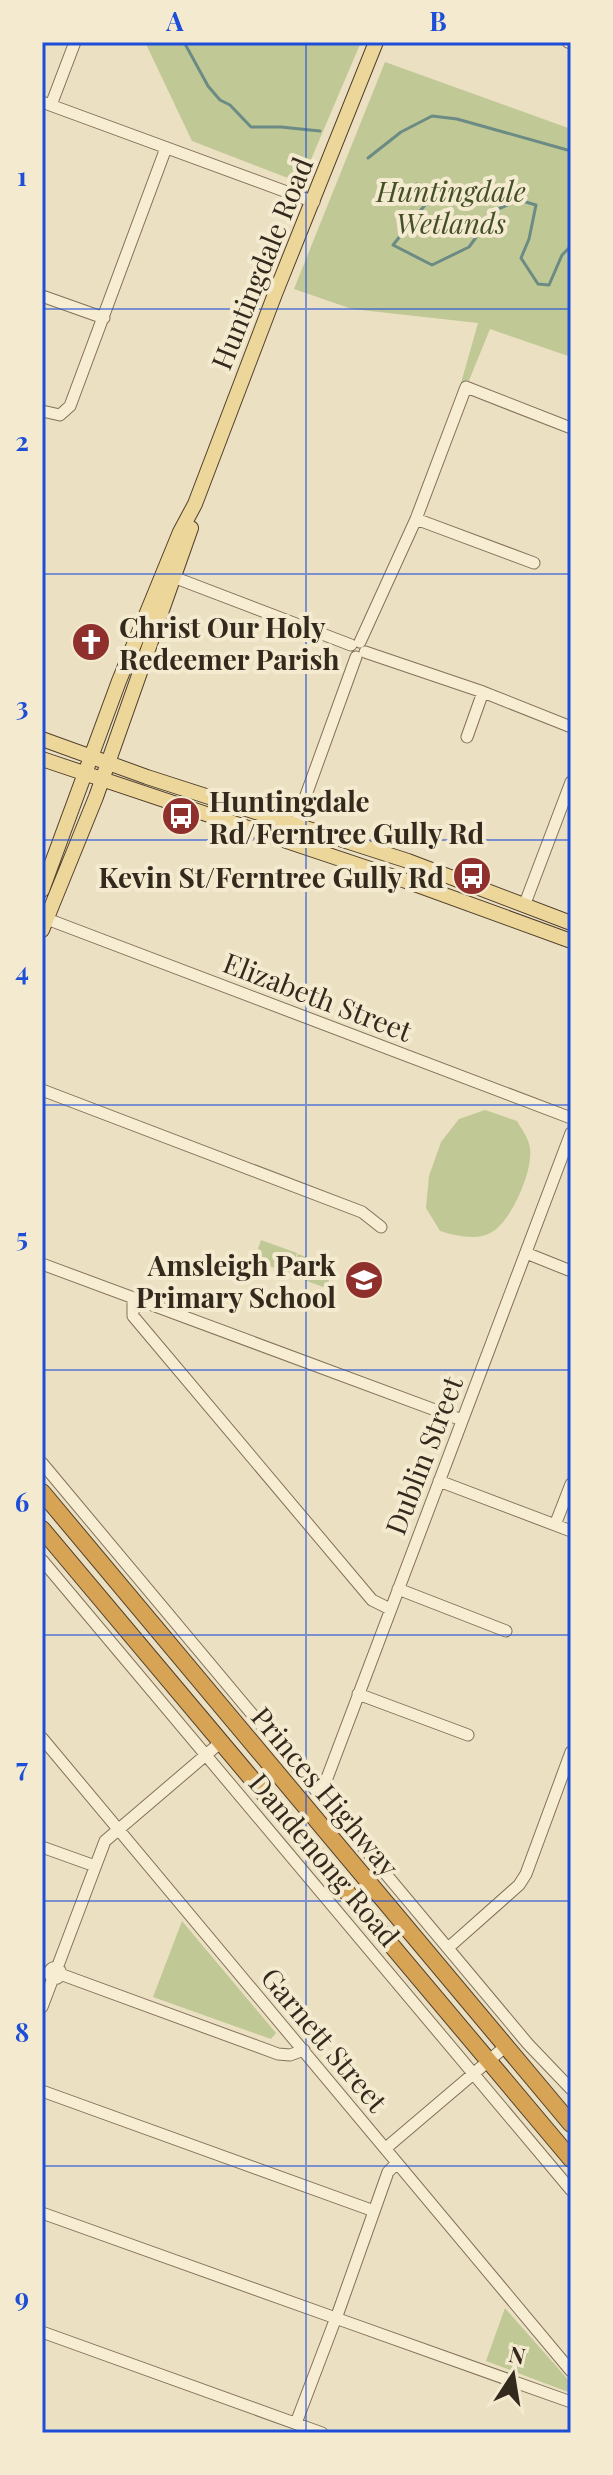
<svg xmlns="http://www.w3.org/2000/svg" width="613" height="2475" font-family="'Playfair Display',serif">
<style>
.green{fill:#c0c896}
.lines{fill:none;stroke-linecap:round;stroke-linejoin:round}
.stream{stroke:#6b8b84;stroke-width:3}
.minor-casing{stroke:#83715a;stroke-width:13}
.major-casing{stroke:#51402e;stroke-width:16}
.highway-casing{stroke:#51402e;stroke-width:18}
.minor{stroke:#f7edd3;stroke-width:11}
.major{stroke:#edd69a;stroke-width:14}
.highway{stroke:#d7a355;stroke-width:16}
.grid{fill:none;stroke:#1d4ed8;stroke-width:2;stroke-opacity:0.55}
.labels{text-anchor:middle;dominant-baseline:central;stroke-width:8;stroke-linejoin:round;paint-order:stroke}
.park-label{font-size:28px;font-style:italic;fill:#434f25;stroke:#f3ead0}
.street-label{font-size:28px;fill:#34291d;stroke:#f3ead0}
.poi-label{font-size:28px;font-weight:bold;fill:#34291d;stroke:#f3ead0;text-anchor:start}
.neatline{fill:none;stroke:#1d4ed8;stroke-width:3}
.grid-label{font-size:26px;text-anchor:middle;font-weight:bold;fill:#1d4ed8}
</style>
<rect width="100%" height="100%" fill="#ebe0c1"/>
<path class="green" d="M 145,42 L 361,42 L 301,183 L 192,141 Z
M 385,62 L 571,129 L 571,357 L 490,329 L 468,383 L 461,383 L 478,323 L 352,309 L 294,289 Z
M 485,1110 L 517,1121 C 521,1128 527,1136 529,1144 C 536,1165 513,1217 495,1230 C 479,1242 457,1236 440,1231 L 426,1208 L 429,1176 L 441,1142 L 459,1119 Z
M 261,1240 L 297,1253 L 290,1274 L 254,1260 Z
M 298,1254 L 334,1267 L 326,1288 L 290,1275 Z
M 182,1921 L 276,2033 L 271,2039 L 153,1997 Z
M 505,2308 L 571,2383 L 568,2392 L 486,2361 Z"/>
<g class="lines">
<path class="stream" d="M 184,42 L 208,86 L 220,100 L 230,105 L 251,127 L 281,127 L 320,131
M 368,158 L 401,132 L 432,116 L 457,119 L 571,151
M 417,184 L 425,205 L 393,245 L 432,265 L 469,247 L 496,210 L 519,200 L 536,205 L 529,239 L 521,258 L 538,284 L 549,285 L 562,255 L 571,246"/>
<g class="minor-casing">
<path id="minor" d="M 568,42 L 571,43
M 42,102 L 314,202
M 51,105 L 75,42
M 42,296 L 104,318
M 42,411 L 60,415 L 70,406 L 166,148
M 416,519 L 534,563
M 168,575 L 351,645
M 360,642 L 416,519 L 466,387 L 571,428
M 365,652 L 483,692 L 571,727
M 467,737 L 483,692
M 289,842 L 356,657
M 524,906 L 571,782
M 47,919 L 571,1118
M 42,1090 L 362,1212 L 381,1227
M 526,1253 L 571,1271
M 42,1264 L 462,1420
M 133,1298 L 133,1316 L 372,1600 L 390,1609
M 42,1463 L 528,2044 L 571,2089
M 439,1481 L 571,1531
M 555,1525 L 571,1484
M 42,1560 L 571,2190
M 398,1589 L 506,1631
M 358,1694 L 468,1735
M 42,1738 L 571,2371
M 321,1794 L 571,1133
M 42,1847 L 95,1866
M 448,1948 L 519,1885 L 526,1874 L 571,1752
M49.5 1973a5.5 5.5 0 1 1 11 0a5.5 5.5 0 1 1-11 0Z
M 57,1968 L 105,1841 L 221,1742
M 60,1974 L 278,2054 L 290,2055 L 304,2050
M 42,2007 L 53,1978
M 42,2091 L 374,2211
M 386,2148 L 506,2046
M 42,2213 L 330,2316
M 338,2313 L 388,2172 L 397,2163
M 341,2320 L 571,2402
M 42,2332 L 322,2433
M 296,2423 L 334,2323"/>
</g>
<g class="major-casing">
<path id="major" d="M 42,739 L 147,777 L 408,861 L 571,923
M 42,759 L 406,881 L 571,941
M 42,890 L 119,681 L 180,532 L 195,504 L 275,294 L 376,42
M 42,930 L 96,797 L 191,528"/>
</g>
<g class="highway-casing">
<path id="highway" d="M 42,1492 L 571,2124
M 42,1529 L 571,2159"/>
</g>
<use href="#minor" class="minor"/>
<use href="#major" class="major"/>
<use href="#highway" class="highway"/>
</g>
<path class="grid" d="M 306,42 L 306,2433M 42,309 L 571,309M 42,574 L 571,574M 42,840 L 571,840M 42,1105 L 571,1105M 42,1370 L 571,1370M 42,1635 L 571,1635M 42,1901 L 571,1901M 42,2166 L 571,2166"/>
<defs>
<g id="church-disc" transform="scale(2)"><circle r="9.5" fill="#8f302d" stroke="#f3ead0"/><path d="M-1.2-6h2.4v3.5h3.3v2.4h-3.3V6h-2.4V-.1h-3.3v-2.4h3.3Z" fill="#fff"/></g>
<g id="bus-disc" transform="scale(2)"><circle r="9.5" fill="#8f302d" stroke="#f3ead0"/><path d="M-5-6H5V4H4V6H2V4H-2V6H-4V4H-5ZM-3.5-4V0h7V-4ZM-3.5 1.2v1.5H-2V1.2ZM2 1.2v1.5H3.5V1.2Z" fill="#fff"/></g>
<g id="school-disc" transform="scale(2)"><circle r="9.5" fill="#8f302d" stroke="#f3ead0"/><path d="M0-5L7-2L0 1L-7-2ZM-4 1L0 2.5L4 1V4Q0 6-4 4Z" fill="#fff"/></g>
</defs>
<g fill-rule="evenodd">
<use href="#church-disc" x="91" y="642"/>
<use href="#bus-disc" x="181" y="816"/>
<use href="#bus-disc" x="472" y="876"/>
<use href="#school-disc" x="364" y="1280"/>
</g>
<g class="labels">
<g class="park-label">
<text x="451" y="190">Huntingdale<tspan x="451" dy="32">Wetlands</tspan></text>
</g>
<g class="street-label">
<text transform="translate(261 263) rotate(-68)">Huntingdale Road</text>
<text transform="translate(318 996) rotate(21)">Elizabeth Street</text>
<text transform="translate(423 1455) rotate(-69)">Dublin Street</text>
<text transform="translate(326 1791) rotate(50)">Princes Highway</text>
<text transform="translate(325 1859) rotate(50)">Dandenong Road</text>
<text transform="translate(325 2039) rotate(50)">Garnett Street</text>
</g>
<g class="poi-label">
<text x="119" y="626">Christ Our Holy<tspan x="119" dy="32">Redeemer Parish</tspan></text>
<text x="209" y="800">Huntingdale<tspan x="209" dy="32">Rd/Ferntree Gully Rd</tspan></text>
<text x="444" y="876" text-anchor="end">Kevin St/Ferntree Gully Rd</text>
<text x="336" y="1264" text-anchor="end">Amsleigh Park<tspan x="336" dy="32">Primary School</tspan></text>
</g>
</g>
<rect width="613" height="2475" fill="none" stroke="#f3ead0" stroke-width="88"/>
<g transform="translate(513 2375) rotate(12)" stroke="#f3ead0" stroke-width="6" paint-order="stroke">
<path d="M0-6L14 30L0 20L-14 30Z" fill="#34291d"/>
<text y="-12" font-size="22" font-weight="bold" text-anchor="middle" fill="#34291d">N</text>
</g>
<rect x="44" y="44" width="525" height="2387" class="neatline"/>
<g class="grid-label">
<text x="175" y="31">A</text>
<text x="438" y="31">B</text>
<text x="22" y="186">1</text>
<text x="22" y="451">2</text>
<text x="22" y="716">3</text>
<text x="22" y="981">4</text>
<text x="22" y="1247">5</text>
<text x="22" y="1512">6</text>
<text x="22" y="1777">7</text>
<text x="22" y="2042">8</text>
<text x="22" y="2307">9</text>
</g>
</svg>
